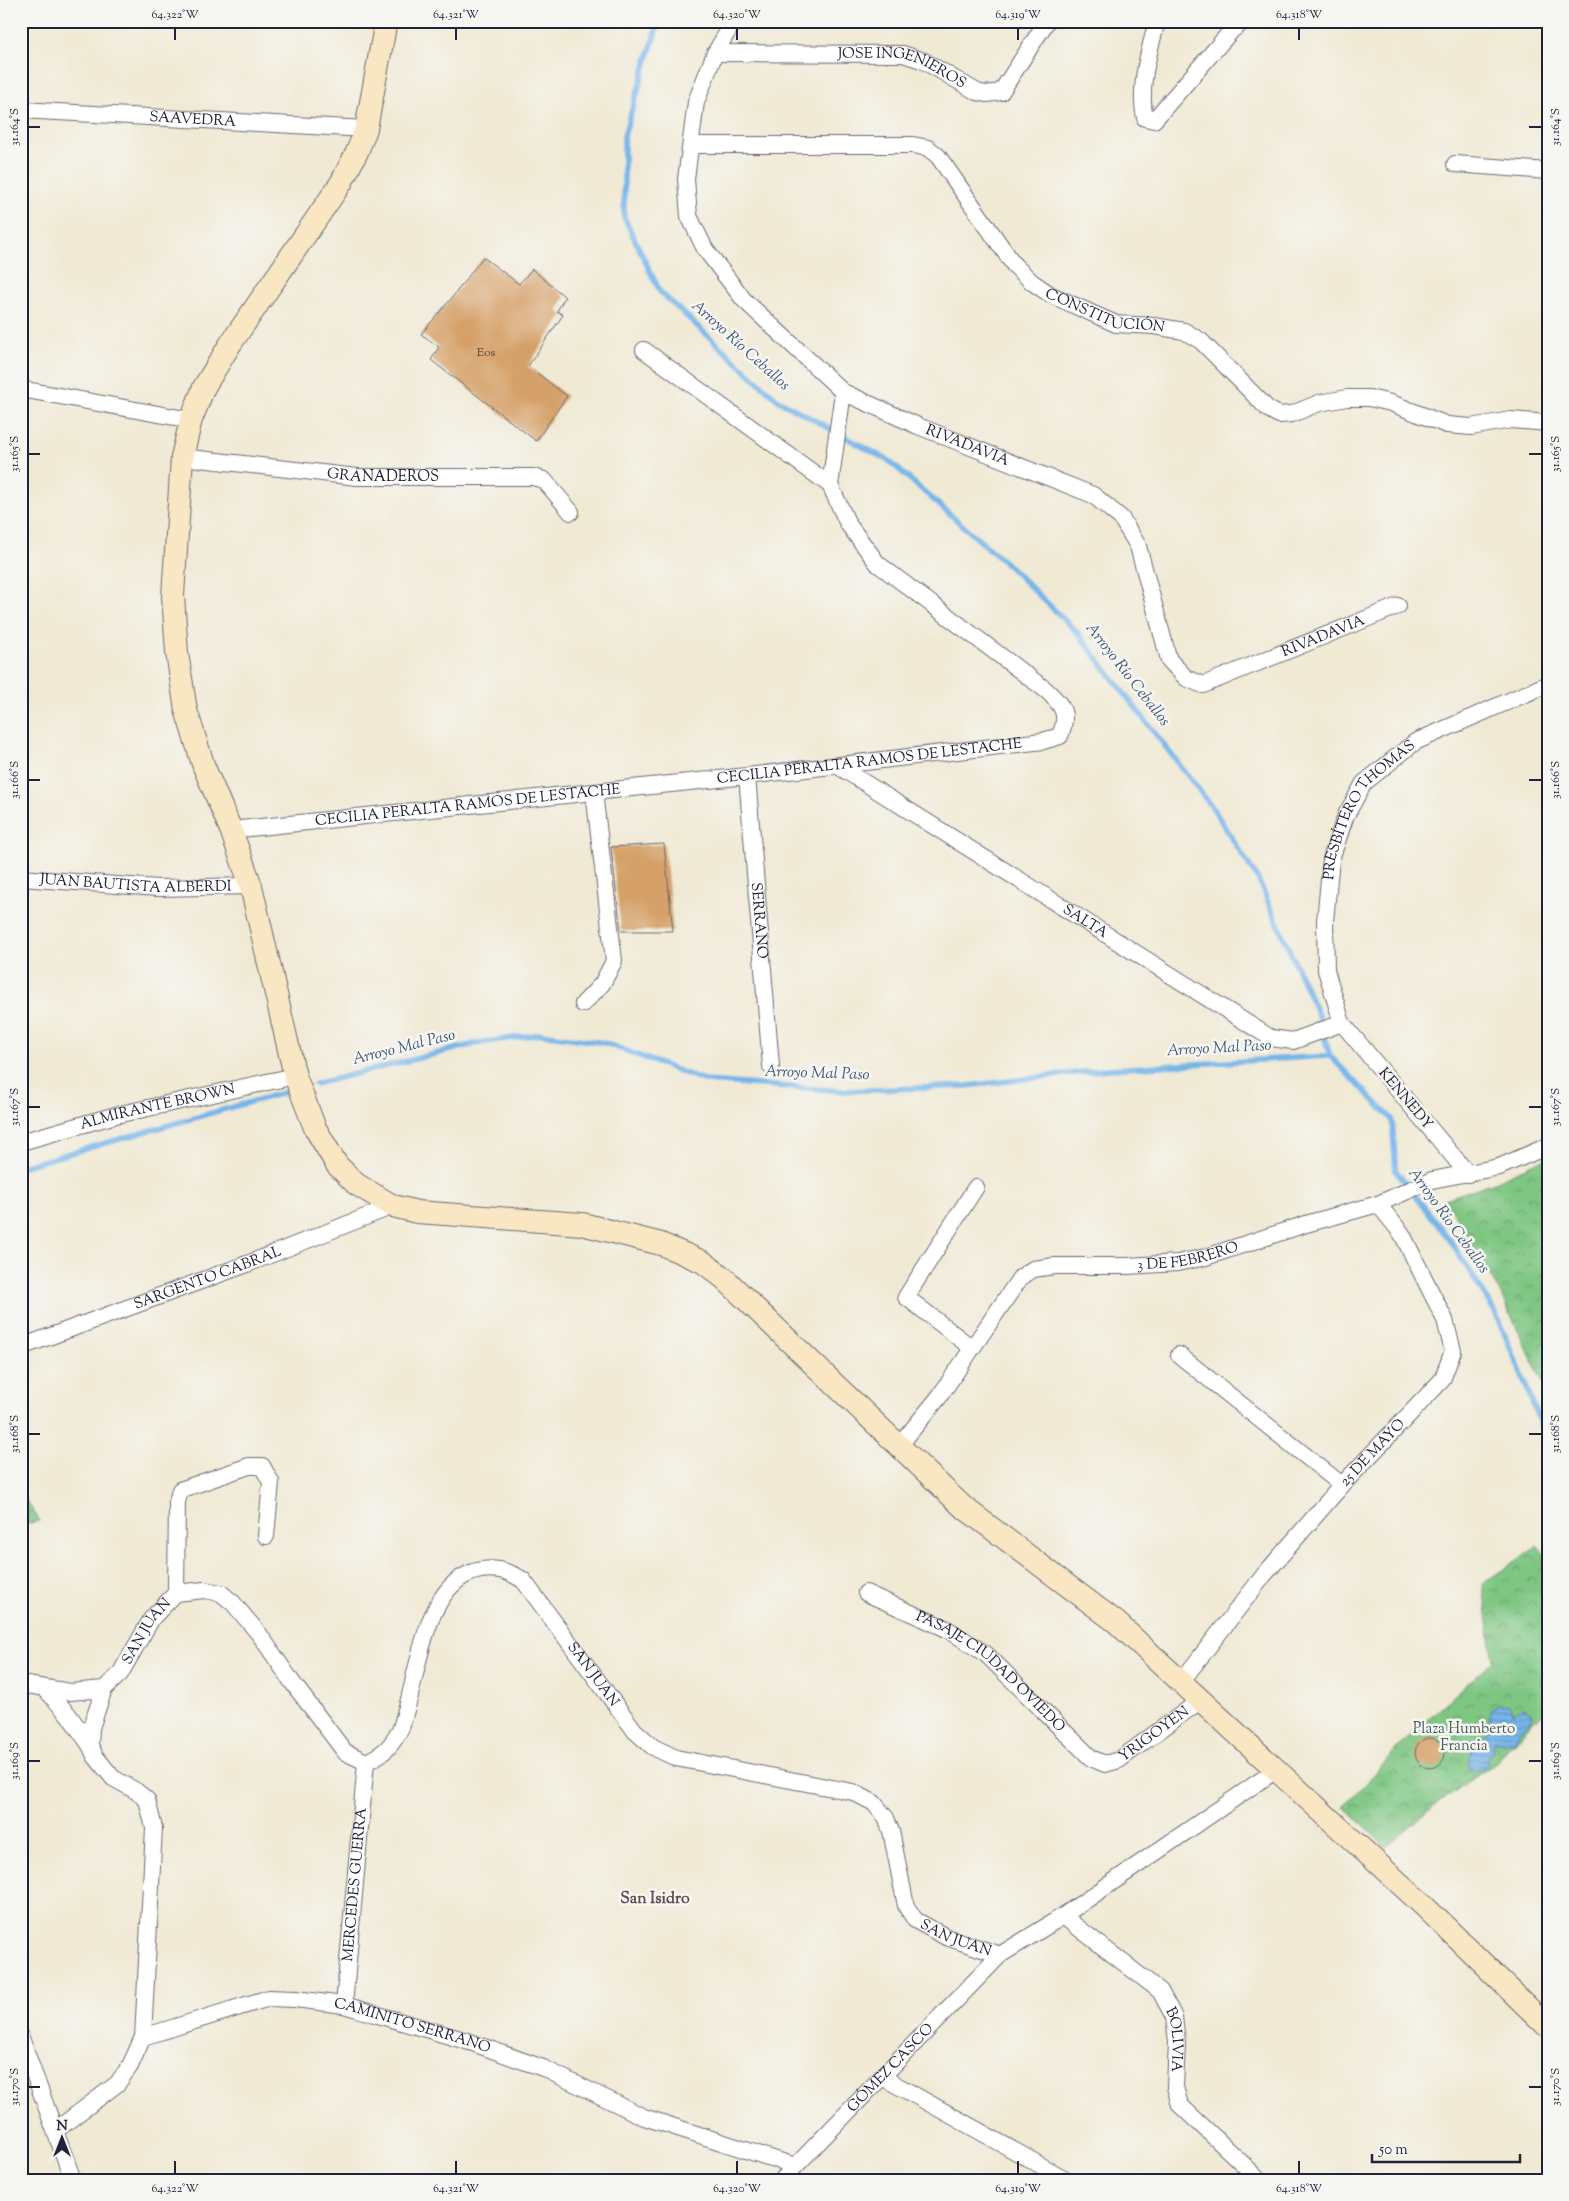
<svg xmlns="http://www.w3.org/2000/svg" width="1569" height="2201" font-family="'Sorts Mill Goudy',serif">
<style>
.park{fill:url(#park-crowns);stroke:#50745e}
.water{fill:url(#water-rules);stroke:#4c6c92}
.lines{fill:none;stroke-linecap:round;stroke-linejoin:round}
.stream{stroke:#77b5ea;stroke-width:5.5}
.building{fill:#d6a169}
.street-casing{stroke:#6a6871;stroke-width:18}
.secondary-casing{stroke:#6a6871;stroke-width:24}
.street{stroke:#fff;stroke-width:16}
.secondary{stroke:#f9e7c3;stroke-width:22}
.ticks{fill:none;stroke:#22223b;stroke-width:2}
.labels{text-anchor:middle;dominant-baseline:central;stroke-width:5;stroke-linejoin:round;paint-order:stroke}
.number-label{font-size:12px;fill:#4f4246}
.street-label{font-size:15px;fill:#22223b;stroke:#f6f6f2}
.park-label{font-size:15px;fill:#425b54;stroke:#f6f6f2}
.water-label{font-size:16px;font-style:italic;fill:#405578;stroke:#f6f6f2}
.neighbourhood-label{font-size:16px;font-weight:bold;fill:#614e4b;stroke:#f6f6f2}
.neatline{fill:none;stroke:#22223b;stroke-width:2}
.ticks-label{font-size:12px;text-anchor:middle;fill:#22223b}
</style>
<defs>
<pattern id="park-crowns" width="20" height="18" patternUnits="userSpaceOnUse" patternTransform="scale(1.25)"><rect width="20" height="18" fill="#7ec682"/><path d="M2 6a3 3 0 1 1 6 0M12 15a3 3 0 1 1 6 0" fill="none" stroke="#67a06c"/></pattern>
<pattern id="water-rules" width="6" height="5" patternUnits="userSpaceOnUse" patternTransform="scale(1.25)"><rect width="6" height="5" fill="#77b5ea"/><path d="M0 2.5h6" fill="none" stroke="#6193bf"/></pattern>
</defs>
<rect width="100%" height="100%" fill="#f6f6f2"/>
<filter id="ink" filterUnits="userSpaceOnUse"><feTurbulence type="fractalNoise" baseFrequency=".02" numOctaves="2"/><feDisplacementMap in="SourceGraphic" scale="10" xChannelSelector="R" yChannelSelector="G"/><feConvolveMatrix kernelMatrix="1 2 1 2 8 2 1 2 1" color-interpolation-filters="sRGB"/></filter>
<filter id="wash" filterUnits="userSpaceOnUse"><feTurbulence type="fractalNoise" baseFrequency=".0096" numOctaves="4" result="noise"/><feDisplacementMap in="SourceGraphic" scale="20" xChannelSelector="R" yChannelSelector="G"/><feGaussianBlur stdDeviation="1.12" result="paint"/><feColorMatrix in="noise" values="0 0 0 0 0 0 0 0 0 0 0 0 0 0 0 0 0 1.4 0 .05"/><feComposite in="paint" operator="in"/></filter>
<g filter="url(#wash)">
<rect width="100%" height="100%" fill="#f0e9d4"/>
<path class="park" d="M 1548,1157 L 1548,1393 L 1498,1289 L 1445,1199 L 1492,1183 Z
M 21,1493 L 40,1521 L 21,1525 Z
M 1538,1546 L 1548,1559 L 1548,1707 L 1491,1766 L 1435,1805 L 1386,1847 L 1344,1807 L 1412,1733 L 1493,1661 L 1483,1583 Z"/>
<path class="water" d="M 1499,1704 L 1509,1705 L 1513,1713 L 1524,1708 L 1532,1712 L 1532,1721 L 1519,1731 L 1513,1743 L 1493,1743 L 1492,1753 L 1486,1758 L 1488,1765 L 1477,1771 L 1469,1768 C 1468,1759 1469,1755 1476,1749 L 1471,1742 L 1476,1737 L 1482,1737 C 1497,1722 1486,1724 1492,1708 Z"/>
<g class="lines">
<path class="stream" d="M 659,21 L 624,136 L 624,217 L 660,292 L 778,400 L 889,461 L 1010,567 L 1077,632 L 1212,807 L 1258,879 L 1318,1015 L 1330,1056 L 1392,1119 L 1396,1171 L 1450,1240 L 1495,1312 L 1522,1375 L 1548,1445
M 315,1084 L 479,1043 L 541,1034 L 605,1043 L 706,1081 L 845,1091 L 967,1086 L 1109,1069 L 1330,1056
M 21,1167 L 293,1090"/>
</g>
<g id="blocks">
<path class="building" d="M 483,257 L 519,284 L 532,269 L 565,297 L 557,311 L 563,315 L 528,366 L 567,396 L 536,441 L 431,360 L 439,347 L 421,334 L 451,299 Z
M 664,844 L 673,931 L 621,931 L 611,847 Z
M1415 1753a15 15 0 1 1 30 0a15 15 0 1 1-30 0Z"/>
</g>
</g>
<g filter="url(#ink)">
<use href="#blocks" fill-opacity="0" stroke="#6a6871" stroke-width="1"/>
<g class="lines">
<g class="street-casing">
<g id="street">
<path id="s1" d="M 734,21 L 715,53 L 696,102 L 686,179 L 689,216 L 705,249 L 744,300 L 843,392 L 918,426 L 1093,495 L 1121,518 L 1138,546 L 1169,660 L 1186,678 L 1203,685 L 1398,606"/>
<path d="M 1157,21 C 1149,53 1138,86 1145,118 L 1154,120 L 1232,30 L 1244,21"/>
<path id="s2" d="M 715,53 L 903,54 L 924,61 L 977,92 L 986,94 L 1001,92 L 1047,21"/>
<path id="s3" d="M 21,110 L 366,129"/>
<path id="s4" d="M 691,145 L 913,145 L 928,148 L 938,156 L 1014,265 L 1032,282 L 1051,295 L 1116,324 L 1154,326 L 1184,331 L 1201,341 L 1268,409 L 1279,415 L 1292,414 L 1319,403 L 1347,398 L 1369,398 L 1391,403 L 1447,425 L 1471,427 L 1511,420 L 1548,423"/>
<path d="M 1455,164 L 1548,171"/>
<path d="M 644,350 L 830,485"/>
<path d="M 21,389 L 191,420"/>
<path id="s5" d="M 182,457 L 357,477 L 533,477 L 544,480 L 571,512"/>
<path id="s6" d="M 838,766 L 1271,1038 L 1293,1041 L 1342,1023"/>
<path id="s7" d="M 747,776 L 771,1066"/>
<path id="s8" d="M 231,830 L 747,776 L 1043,741 L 1060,736 C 1069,713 1063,706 1046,690 L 878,564 L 848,524 L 830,485 L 843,392"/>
<path id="s9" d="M 21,878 L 158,888 L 251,886"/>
<path d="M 583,1004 L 602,984 L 614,961 L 594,792"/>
<path id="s10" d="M 21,1142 L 116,1115 L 295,1076"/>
<path id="s11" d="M 1468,1174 L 1342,1023 L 1326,970 L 1325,921 L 1331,859 L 1346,815 L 1364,783 L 1415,742 L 1548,684"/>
<path id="s12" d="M 21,1347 L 247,1264 L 393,1206"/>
<path d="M 972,1348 L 906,1297 L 976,1187"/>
<path d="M 1179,1355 L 1342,1485"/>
<path id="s13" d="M 899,1446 L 939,1397 L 1020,1278 L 1033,1269 L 1055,1266 L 1128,1266 L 1177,1263 L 1206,1257 L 1306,1224 L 1378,1204 L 1432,1180 L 1499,1167 L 1548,1146"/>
<path d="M 176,1593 L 177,1502 L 180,1490 L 249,1466 L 262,1466 L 271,1482 L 266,1536"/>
<path id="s14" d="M 866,1593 L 947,1629 L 986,1654 L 1091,1758 L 1105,1764 L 1119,1760 L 1201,1700"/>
<path id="s15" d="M 1181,1682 L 1264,1575 L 1342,1485 L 1442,1380 L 1453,1351 L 1445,1320 L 1402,1234 L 1378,1204"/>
<path id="s16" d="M 21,1684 L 70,1692 L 104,1689 L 120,1674 L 152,1618 L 176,1593 L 204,1590 L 221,1593 L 233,1603 L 260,1635 L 292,1682 L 345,1752 L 366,1762 C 383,1754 389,1749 399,1732 C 403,1725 404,1715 407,1707 C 419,1665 426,1588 473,1572 C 492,1566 507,1570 523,1580 L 635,1731 L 653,1747 L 676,1758 L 853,1792 L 874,1803 L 886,1818 L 891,1831 L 906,1906 L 915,1920 L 946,1937 L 1000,1955"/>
<path d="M 44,1688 L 68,1714 L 90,1745"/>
<path d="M 104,1689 L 91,1728 L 90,1745 L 95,1756 L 113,1778 L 136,1791 L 147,1800 L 154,1828 L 143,2037"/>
<path id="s17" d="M 1063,1916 L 1160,1991 L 1174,2017 L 1177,2042 L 1175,2087 L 1180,2105 L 1260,2180"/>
<path id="s18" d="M 344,2005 L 366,1762"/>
<path d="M 21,2038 L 73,2180"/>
<path d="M 882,2077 L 1067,2180"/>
<path id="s19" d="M 56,2130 L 117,2084 L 130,2066 L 143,2037 L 269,1998 L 295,1999 L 344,2005 L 470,2042 L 543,2068 L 644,2117 L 795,2166"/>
<path id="s20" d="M 782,2180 L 1000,1955 L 1063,1916 L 1276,1770"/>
</g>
</g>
<g class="secondary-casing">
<path id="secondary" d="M 386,21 L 366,129 L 357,152 L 341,183 L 231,343 L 204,387 L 191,420 L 182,457 L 173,596 L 177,653 L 186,710 L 204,767 L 231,830 L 251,886 L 295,1076 L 315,1128 L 337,1165 L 356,1184 L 393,1206 L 417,1212 L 582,1224 L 661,1244 L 703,1262 L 725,1279 L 785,1337 L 962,1506 L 1116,1622 L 1424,1906 L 1548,2027"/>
</g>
<use href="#street" class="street"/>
<use href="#secondary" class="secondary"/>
</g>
</g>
<path class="ticks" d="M 175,28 L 175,40M 456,28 L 456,40M 737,28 L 737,40M 1018,28 L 1018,40M 1299,28 L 1299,40M 28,127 L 40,127M 1529,127 L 1542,127M 28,454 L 40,454M 1529,454 L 1542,454M 28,780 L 40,780M 1529,780 L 1542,780M 28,1107 L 40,1107M 1529,1107 L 1542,1107M 28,1434 L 40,1434M 1529,1434 L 1542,1434M 28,1761 L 40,1761M 1529,1761 L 1542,1761M 28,2087 L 40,2087M 1529,2087 L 1542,2087M 175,2161 L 175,2174M 456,2161 L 456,2174M 737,2161 L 737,2174M 1018,2161 L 1018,2174M 1299,2161 L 1299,2174"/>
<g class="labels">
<g class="number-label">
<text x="486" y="353">Eos</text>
</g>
<g class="street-label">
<text stroke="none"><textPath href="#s2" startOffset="190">JOSE INGENIEROS</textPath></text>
<text stroke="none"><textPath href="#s3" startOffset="172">SAAVEDRA</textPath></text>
<text stroke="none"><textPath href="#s4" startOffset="488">CONSTITUCIÓN</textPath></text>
<text stroke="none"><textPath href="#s1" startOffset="576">RIVADAVIA</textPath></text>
<text stroke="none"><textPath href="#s5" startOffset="202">GRANADEROS</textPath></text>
<text stroke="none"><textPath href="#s1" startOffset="1071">RIVADAVIA</textPath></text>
<text stroke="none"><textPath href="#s8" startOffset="642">CECILIA PERALTA RAMOS DE LESTACHE</textPath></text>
<text stroke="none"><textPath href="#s8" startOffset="238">CECILIA PERALTA RAMOS DE LESTACHE</textPath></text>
<text stroke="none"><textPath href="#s11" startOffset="426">PRESBÍTERO THOMAS</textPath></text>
<text stroke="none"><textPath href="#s9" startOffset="115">JUAN BAUTISTA ALBERDI</textPath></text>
<text stroke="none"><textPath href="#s7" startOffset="145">SERRANO</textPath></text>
<text stroke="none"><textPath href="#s6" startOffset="292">SALTA</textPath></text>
<text transform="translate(1405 1099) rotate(50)">KENNEDY</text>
<text stroke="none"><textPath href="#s10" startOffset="141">ALMIRANTE BROWN</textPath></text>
<text stroke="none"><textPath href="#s13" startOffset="379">3 DE FEBRERO</textPath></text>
<text stroke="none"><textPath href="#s12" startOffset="199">SARGENTO CABRAL</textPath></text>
<text stroke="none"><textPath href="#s15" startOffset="299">25 DE MAYO</textPath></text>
<text stroke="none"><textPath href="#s16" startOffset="156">SAN JUAN</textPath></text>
<text stroke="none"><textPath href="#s16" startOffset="874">SAN JUAN</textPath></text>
<text stroke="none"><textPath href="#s14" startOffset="149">PASAJE CIUDAD OVIEDO</textPath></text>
<text stroke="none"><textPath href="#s14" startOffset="356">YRIGOYEN</textPath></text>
<text stroke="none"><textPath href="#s18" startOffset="121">MERCEDES GUERRA</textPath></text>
<text stroke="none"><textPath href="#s16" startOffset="1369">SAN JUAN</textPath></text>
<text stroke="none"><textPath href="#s19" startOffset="409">CAMINITO SERRANO</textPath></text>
<text stroke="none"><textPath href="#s17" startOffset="175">BOLIVIA</textPath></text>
<text stroke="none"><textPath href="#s20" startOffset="156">GÓMEZ CASCO</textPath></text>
</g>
<g class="park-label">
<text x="1464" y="1729">Plaza Humberto<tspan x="1464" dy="17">Francia</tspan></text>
</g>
<g class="water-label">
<text transform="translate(740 346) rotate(42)">Arroyo Río Ceballos</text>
<text transform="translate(1127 675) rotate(52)">Arroyo Río Ceballos</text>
<text transform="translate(404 1048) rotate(-14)">Arroyo Mal Paso</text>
<text transform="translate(1219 1049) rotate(-3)">Arroyo Mal Paso</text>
<text transform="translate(817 1074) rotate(2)">Arroyo Mal Paso</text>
<text transform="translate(1448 1221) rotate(54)">Arroyo Río Ceballos</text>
</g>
<g class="neighbourhood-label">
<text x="655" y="1899">San Isidro</text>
</g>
</g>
<rect width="1569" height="2201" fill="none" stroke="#f6f6f2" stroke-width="55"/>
<g transform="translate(62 2138)" stroke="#f6f6f2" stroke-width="4" paint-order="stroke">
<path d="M0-4L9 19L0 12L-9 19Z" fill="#22223b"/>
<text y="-8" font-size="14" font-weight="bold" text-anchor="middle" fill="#22223b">N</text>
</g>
<path d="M1372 2154v8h148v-8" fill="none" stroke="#22223b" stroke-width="2.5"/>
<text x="1379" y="2154" font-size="15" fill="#22223b" stroke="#f6f6f2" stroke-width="4" paint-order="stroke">50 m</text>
<rect x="28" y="28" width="1514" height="2146" class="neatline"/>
<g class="ticks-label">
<text x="175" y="18">64.322°W</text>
<text x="456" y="18">64.321°W</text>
<text x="737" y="18">64.320°W</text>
<text x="1018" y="18">64.319°W</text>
<text x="1299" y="18">64.318°W</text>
<text transform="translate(14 127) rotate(-90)" y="4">31.164°S</text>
<text transform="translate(1555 127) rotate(-90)" y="4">31.164°S</text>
<text transform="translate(14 454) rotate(-90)" y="4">31.165°S</text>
<text transform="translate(1555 454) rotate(-90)" y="4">31.165°S</text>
<text transform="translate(14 780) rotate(-90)" y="4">31.166°S</text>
<text transform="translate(1555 780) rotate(-90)" y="4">31.166°S</text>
<text transform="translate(14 1107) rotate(-90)" y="4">31.167°S</text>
<text transform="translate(1555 1107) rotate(-90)" y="4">31.167°S</text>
<text transform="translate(14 1434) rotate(-90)" y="4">31.168°S</text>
<text transform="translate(1555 1434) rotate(-90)" y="4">31.168°S</text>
<text transform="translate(14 1761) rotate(-90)" y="4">31.169°S</text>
<text transform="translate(1555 1761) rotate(-90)" y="4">31.169°S</text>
<text transform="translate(14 2087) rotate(-90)" y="4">31.170°S</text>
<text transform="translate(1555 2087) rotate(-90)" y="4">31.170°S</text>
<text x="175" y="2192">64.322°W</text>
<text x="456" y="2192">64.321°W</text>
<text x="737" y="2192">64.320°W</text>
<text x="1018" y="2192">64.319°W</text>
<text x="1299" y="2192">64.318°W</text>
</g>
</svg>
